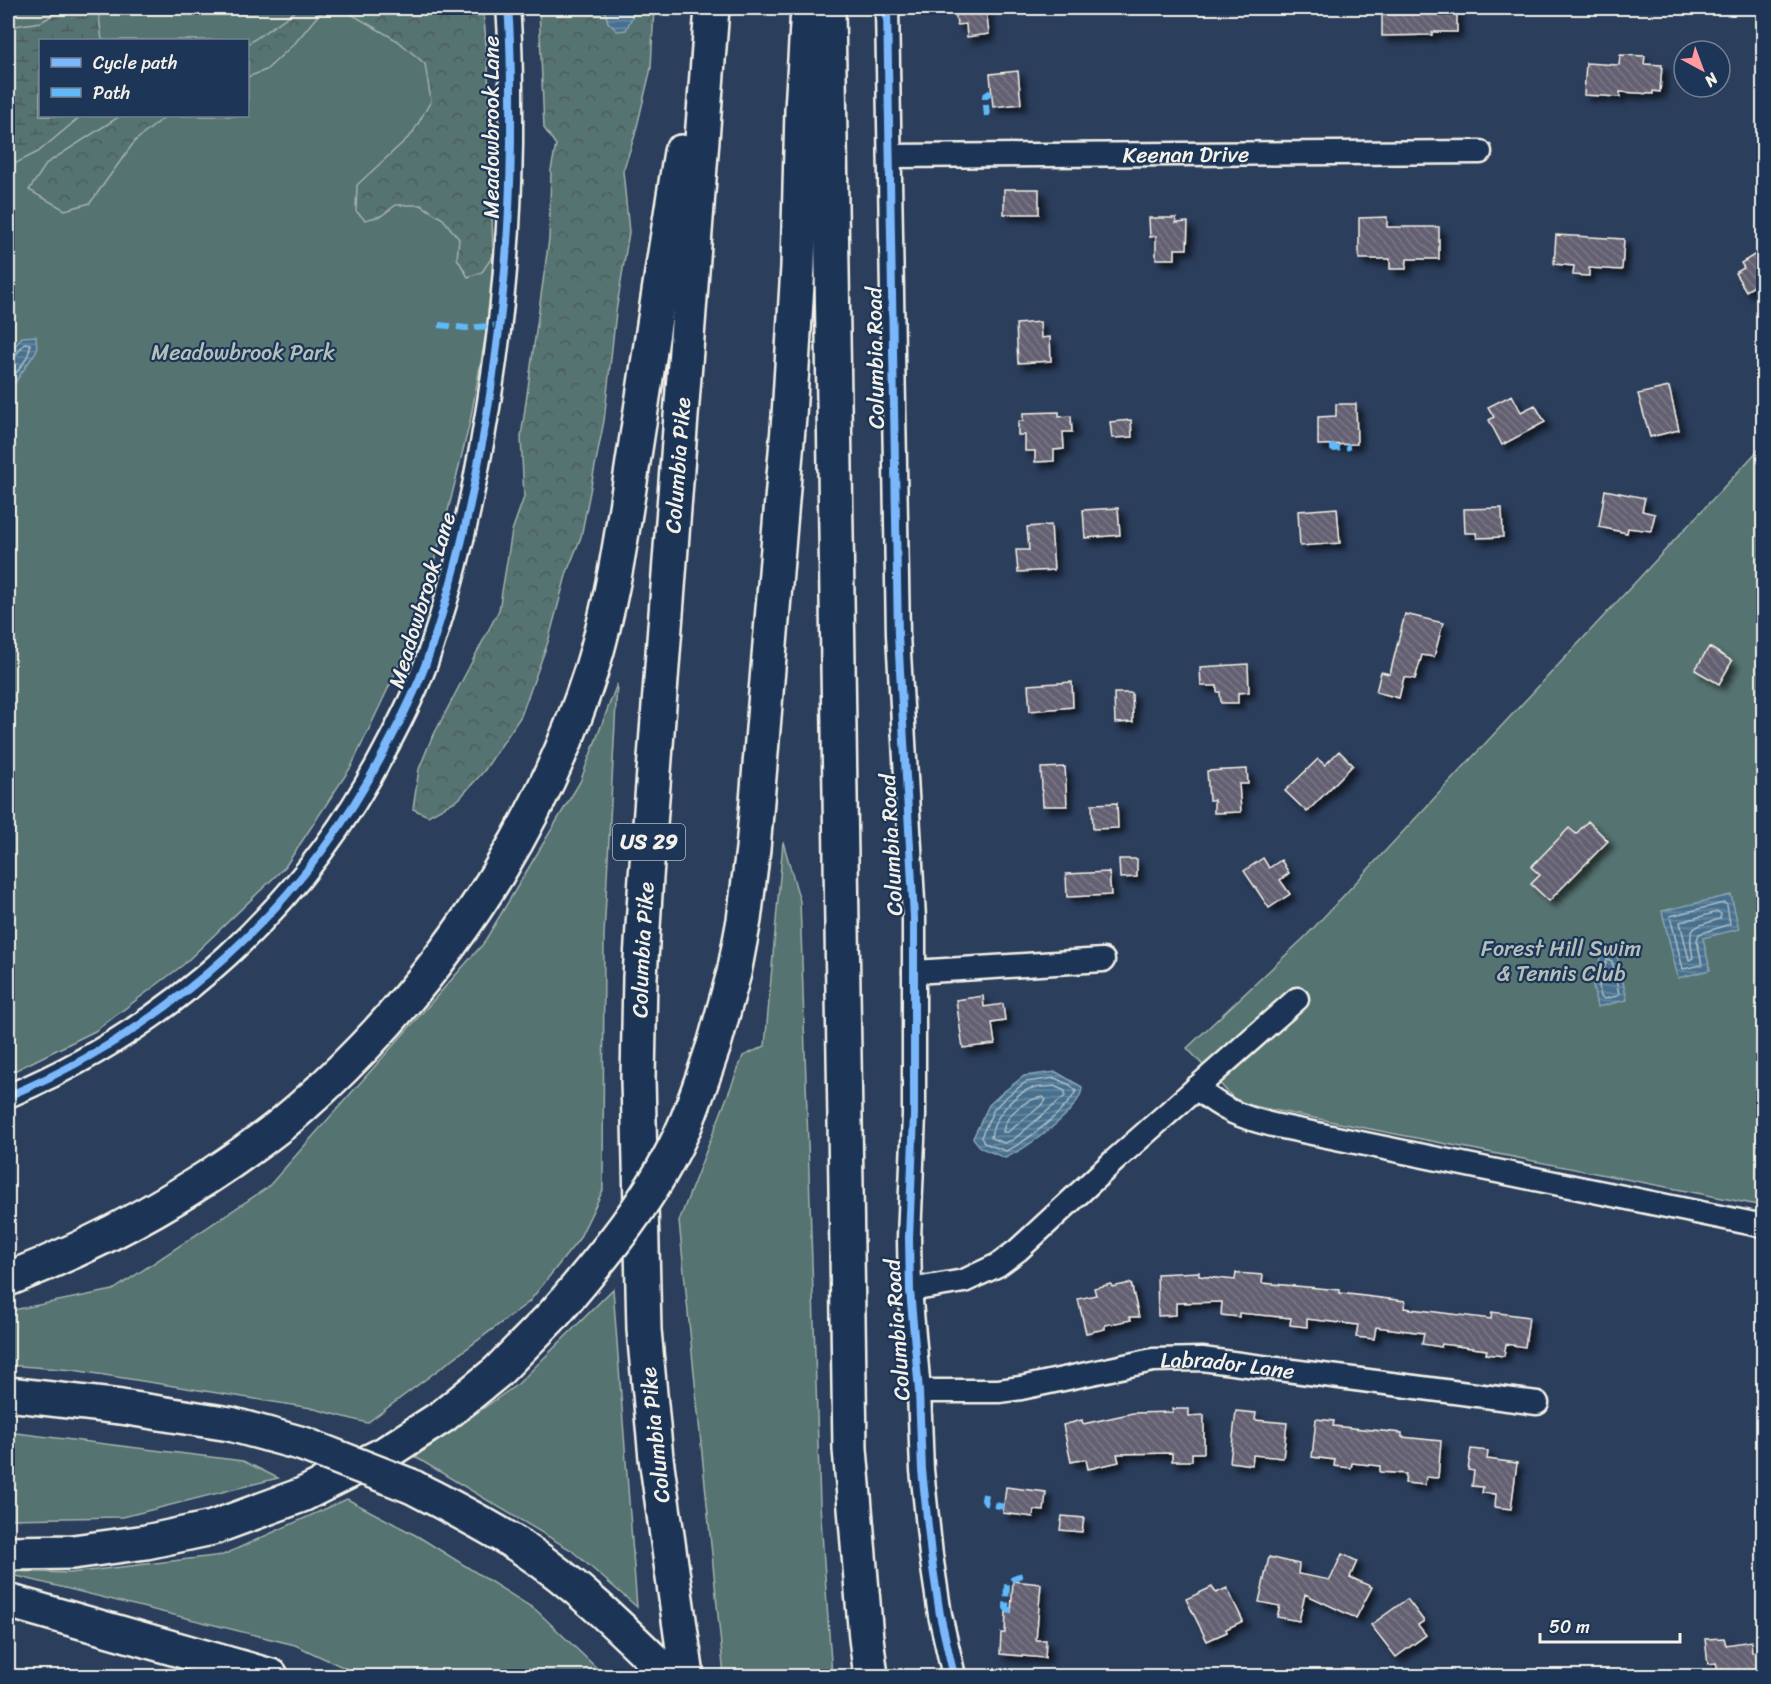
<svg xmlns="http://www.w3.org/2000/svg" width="1771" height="1684" font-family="Sriracha,sans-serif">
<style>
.green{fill:#557371;stroke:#a4b2ac;stroke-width:1.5;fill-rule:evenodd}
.forest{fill:url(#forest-crowns);stroke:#a4b2ac;stroke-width:1.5}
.wetland{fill:url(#wetland-marsh);stroke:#a4b2ac;stroke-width:1.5}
.water{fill:url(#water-rules);stroke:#8ca4b2;stroke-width:1.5}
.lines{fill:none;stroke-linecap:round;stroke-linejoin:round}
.shore{stroke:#aebdc4;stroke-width:1.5}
.building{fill:url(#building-back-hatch);stroke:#f4f1e8;stroke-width:1.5;filter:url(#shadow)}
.minor-casing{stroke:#f4f1e8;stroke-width:27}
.highway-casing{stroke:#f4f1e8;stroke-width:38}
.minor{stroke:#1d3557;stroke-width:22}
.highway{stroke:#1d3557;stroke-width:33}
.highway-bridge-casing{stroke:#f4f1e8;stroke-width:38;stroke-linecap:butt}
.highway-bridge{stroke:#1d3557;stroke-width:33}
.quiet{stroke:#60bafa;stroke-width:6;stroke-dasharray:12 6;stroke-linecap:butt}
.cycleway-casing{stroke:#1d3557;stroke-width:11}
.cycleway{stroke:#7ab7fb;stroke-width:8}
.labels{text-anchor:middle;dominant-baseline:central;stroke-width:4.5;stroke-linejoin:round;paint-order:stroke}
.shield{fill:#1d3557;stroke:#b4b9bc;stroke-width:1.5}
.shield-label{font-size:21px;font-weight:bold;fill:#f4f1e8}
.street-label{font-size:22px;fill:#f4f1e8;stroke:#1d3557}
.park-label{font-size:22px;fill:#b4bfb8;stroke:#1d3557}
</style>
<defs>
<pattern id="forest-crowns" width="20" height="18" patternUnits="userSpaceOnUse" patternTransform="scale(1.5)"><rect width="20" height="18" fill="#557371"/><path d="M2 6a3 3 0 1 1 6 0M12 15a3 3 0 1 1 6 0" fill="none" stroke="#4e5b59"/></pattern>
<pattern id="wetland-marsh" width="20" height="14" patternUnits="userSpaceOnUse" patternTransform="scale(1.5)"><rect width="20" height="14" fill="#557371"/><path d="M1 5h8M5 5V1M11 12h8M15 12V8" fill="none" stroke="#4e5b59"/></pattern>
<pattern id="water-rules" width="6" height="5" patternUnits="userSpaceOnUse" patternTransform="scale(1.5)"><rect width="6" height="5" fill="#46708e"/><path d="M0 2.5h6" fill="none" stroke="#6a8ca3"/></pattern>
<pattern id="building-back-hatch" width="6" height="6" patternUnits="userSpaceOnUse" patternTransform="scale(1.5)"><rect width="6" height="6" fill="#646072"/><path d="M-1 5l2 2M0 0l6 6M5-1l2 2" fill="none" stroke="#7b7786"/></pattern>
<filter id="shadow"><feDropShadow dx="5.5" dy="5.5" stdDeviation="3" flood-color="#0009"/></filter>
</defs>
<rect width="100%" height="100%" fill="#2b3e5c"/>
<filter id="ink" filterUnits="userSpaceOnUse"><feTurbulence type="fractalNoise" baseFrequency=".0167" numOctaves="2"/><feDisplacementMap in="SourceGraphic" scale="12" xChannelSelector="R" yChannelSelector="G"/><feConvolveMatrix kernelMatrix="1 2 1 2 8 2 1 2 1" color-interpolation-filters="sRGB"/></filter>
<g filter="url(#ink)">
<path class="green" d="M 8,8 L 483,8 L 488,69 L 494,289 L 470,422 L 443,531 L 411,640 L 351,767 L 285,867 L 183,965 L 95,1031 L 8,1074 ZM 40,40 L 248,40 L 248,116 L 40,116 Z
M 1763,445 L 1763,1206 L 1238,1103 L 1187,1048 L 1306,936 Z
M 617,684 L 604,936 L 603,1190 L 579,1239 L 529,1302 L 367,1423 L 311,1408 L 73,1370 L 8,1365 L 8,1311 L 113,1290 L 268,1187 L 483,944 L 580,782 Z
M 783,842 L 800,901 L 820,1504 L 832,1676 L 724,1676 L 679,1221 L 743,1056 L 765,1046 Z
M 613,1289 L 637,1607 L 571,1550 L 415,1457 L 519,1383 Z
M 8,1432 L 243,1461 L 278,1478 L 123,1517 L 8,1519 Z
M 347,1499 L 419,1537 L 536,1610 L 605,1676 L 362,1676 L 295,1645 L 8,1574 L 8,1571 L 70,1573 L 223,1555 Z"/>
<path class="forest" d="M 300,8 L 483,8 L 488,69 L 493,256 L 482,272 L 468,277 L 457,258 L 459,239 L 443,219 L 421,205 L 396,205 L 381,216 L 365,220 L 356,211 L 357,185 L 412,134 L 431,101 L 425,64 L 398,41 L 346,11 L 320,13 L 295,43 L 266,70 L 248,77 L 248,44 Z
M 539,8 L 604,8 L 608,22 L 632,17 L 632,8 L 654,8 L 651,68 L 635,135 L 623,171 L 629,232 L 616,312 L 604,421 L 581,537 L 567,572 L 548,642 L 521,716 L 484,771 L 459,799 L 428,816 L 413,809 L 419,769 L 430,742 L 499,610 L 512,531 L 524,497 L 521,437 L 549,239 L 551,170 L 556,145 L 544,128 Z
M 120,116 L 166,116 L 135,141 L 90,203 L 65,210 L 29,190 L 47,163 Z"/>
<path class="wetland" d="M 65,8 L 98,8 L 102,40 L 40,40 L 40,116 L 81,116 L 38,152 L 16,163 L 8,182 L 8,27 L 41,22 Z"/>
<path class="water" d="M 604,8 L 632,8 L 632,17 L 626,30 L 617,31 L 608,22 Z
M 36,336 L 37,350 L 8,393 L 8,355 L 22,337 Z
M 1731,895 L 1739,929 L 1703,938 L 1710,970 L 1678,978 L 1662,911 Z
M 1616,951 L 1627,1000 L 1597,1007 L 1593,986 L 1601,955 Z
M 1056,1072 L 1082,1087 C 1082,1110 1026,1149 1005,1158 L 981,1148 L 973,1138 L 989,1105 L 1002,1093 L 1024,1076 Z"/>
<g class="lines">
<path class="shore" d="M 8,359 L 14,357 L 25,343 L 30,344 C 31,358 15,373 8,384
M 1724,903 L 1727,905 L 1730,924 L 1699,934 L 1697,940 L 1702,965 L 1683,969 L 1670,916 Z
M 1718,912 L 1721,914 L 1720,919 C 1691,928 1687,925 1693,958 L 1689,960 L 1680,922 Z
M 1607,959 L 1612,961 L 1619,994 L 1617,996 L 1604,999 L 1601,997 L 1599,986 Z
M 1055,1078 L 1070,1085 L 1076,1091 C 1066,1111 1026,1142 1006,1151 L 984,1143 L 981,1137 L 994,1109 L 1006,1097 L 1026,1082 Z
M 1054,1086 L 1065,1091 L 1065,1096 L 1013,1140 L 1004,1143 L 991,1138 C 992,1120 1012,1096 1029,1089 C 1036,1087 1047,1087 1054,1086 Z
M 1043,1097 L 1046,1100 L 1043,1104 L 1008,1132 L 1003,1132 C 1005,1114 1026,1099 1043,1097 Z"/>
</g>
<path class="building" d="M 955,8 L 986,8 L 989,34 L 967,37 L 966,24 L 957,25 Z
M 1382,8 L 1457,9 L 1457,32 L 1432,32 L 1432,35 L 1382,36 Z
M 1620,55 L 1645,56 L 1644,64 L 1662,65 L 1660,92 L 1653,91 L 1653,94 L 1620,92 L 1620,97 L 1584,95 L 1586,63 L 1619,65 Z
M 1018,71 L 1021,104 L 993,107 L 990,74 Z
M 1004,189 L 1039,189 L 1039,214 L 1004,214 Z
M 1387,217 L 1387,227 L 1439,227 L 1439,259 L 1407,259 L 1406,269 L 1390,269 L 1390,259 L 1359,259 L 1359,218 Z
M 1149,218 L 1176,218 L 1176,223 L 1188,222 L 1187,249 L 1175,249 L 1175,259 L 1156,259 L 1156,236 L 1150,237 Z
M 1556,235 L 1624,239 L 1622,270 L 1589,268 L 1589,276 L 1573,275 L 1574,266 L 1554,264 Z
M 1764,249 L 1764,280 L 1746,291 L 1735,273 L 1744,268 L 1741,263 Z
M 1040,322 L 1041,338 L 1050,337 L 1051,361 L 1018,363 L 1016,324 Z
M 1669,387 L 1679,430 L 1650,437 L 1638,394 Z
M 1512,395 L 1521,412 L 1535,405 L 1545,422 L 1502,445 L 1489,420 L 1494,417 L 1488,407 Z
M 1336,404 L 1356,404 L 1357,444 L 1318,445 L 1318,417 L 1336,416 Z
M 1059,412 L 1059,417 L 1071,416 L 1072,432 L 1063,432 L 1064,449 L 1054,450 L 1054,461 L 1035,462 L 1035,451 L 1025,451 L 1025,435 L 1018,435 L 1018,422 L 1023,421 L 1023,413 Z
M 1131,420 L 1132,437 L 1112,438 L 1110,422 Z
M 1605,490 L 1645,498 L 1642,511 L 1655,514 L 1651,531 L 1628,528 L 1627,533 L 1599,527 Z
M 1118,508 L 1120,535 L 1085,538 L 1083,510 Z
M 1337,508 L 1340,543 L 1300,546 L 1298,511 Z
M 1502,508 L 1503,537 L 1477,538 L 1476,533 L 1465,533 L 1464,509 Z
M 1051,525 L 1054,570 L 1018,572 L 1016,550 L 1029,550 L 1027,527 Z
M 1405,614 L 1443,623 L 1434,657 L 1422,655 L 1415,679 L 1404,677 L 1399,698 L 1376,692 L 1381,672 L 1390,674 Z
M 1709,647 L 1732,661 L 1719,684 L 1695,670 Z
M 1248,664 L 1249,692 L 1238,693 L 1238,703 L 1221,703 L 1220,692 L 1217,692 L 1217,686 L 1201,686 L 1200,667 Z
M 1072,682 L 1073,707 L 1030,711 L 1028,685 Z
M 1114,693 L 1132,693 L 1133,722 L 1115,723 Z
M 1339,751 L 1353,765 L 1307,812 L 1285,791 L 1318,759 L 1325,765 Z
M 1065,767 L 1067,806 L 1043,806 L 1041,768 Z
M 1247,769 L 1248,784 L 1239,784 L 1241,812 L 1214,813 L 1214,800 L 1209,800 L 1207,771 Z
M 1117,803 L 1118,828 L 1093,829 L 1092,804 Z
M 1588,821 L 1608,841 L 1549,901 L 1531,884 L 1540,875 L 1531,867 L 1569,828 L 1576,834 Z
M 1263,858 L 1269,868 L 1281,860 L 1289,873 L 1280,880 L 1290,894 L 1269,908 L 1244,871 Z
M 1119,859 L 1137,859 L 1137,877 L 1120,878 Z
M 1109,872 L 1111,895 L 1067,897 L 1066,874 Z
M 983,996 L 984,1007 L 1003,1004 L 1005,1021 L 992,1023 L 995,1044 L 963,1048 L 956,1000 Z
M 1199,1272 L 1199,1276 L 1235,1280 L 1236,1273 L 1263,1275 L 1262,1283 L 1340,1290 L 1340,1293 L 1405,1301 L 1404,1308 L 1491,1319 L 1492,1312 L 1529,1317 L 1525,1347 L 1506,1344 L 1504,1356 L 1486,1354 L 1487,1350 L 1442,1344 L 1441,1347 L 1422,1344 L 1424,1333 L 1376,1327 L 1374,1339 L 1356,1337 L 1358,1325 L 1307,1319 L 1307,1327 L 1290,1325 L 1291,1318 L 1239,1313 L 1239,1317 L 1221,1315 L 1222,1302 L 1176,1303 L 1176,1315 L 1158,1316 L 1157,1274 Z
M 1131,1283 L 1139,1317 L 1130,1317 L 1131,1320 L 1105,1325 L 1105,1329 L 1086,1333 L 1078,1299 L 1096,1295 L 1094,1288 L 1111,1284 L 1112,1287 Z
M 1173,1409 L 1189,1409 L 1189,1416 L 1204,1415 L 1204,1453 L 1192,1453 L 1192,1461 L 1172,1461 L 1172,1453 L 1117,1454 L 1119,1462 L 1088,1469 L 1086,1459 L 1071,1462 L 1063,1425 L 1082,1420 L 1083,1424 L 1133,1413 L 1173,1412 Z
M 1236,1411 L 1256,1413 L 1255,1420 L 1287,1423 L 1283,1458 L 1253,1455 L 1252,1465 L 1230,1462 Z
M 1316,1419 L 1334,1421 L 1333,1426 L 1402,1433 L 1402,1437 L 1441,1441 L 1438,1478 L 1426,1477 L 1425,1485 L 1405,1483 L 1406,1474 L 1380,1472 L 1380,1466 L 1352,1463 L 1351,1468 L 1334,1466 L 1335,1460 L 1312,1457 Z
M 1471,1449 L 1488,1451 L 1487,1459 L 1517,1463 L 1511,1509 L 1495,1507 L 1496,1494 L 1482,1493 L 1483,1487 L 1472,1486 L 1474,1471 L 1468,1470 Z
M 1006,1487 L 1046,1492 L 1044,1511 L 1034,1510 L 1033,1517 L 1003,1513 Z
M 1062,1516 L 1084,1518 L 1082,1532 L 1060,1530 Z
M 1342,1554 L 1357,1561 L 1350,1577 L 1372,1587 L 1356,1618 L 1305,1594 L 1299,1621 L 1277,1617 L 1280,1606 L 1259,1602 L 1269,1557 L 1299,1564 L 1298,1574 L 1330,1580 Z
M 1013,1581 L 1041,1584 L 1036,1640 L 1046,1640 L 1045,1658 L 1000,1654 L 1001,1633 L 1005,1633 L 1006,1612 L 1011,1612 Z
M 1212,1587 L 1216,1593 L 1227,1588 L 1243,1621 L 1226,1629 L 1227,1632 L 1207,1641 L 1186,1599 Z
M 1407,1599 L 1424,1621 L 1418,1625 L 1426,1635 L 1396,1657 L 1371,1625 Z
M 1724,1638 L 1726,1645 L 1751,1641 L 1752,1652 L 1764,1650 L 1764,1677 L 1732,1677 L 1731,1673 L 1719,1675 L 1716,1663 L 1708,1664 L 1705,1639 Z"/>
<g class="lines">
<g class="minor-casing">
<g id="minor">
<path d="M 887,8 L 898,635 L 914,918 L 914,1115 L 909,1238 L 910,1290 L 919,1391 L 922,1470 L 931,1555 L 940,1615 L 954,1676"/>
<path id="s1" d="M 890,156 L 1480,152"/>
<path d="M 914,972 L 1103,960"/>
<path d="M 1196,1088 C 1225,1111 1238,1116 1273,1125 L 1764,1226"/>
<path d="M 8,1096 C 170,1028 304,906 385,750 C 400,722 415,693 426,663 C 460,566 481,463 495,361 C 505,289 510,216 511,143 C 511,98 512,52 508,8"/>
<path d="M 910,1290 L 964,1281 L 998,1265 L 1018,1250 L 1115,1160 L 1297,999"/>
<path id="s2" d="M 919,1391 L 999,1391 L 1021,1388 L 1153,1360 L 1202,1359 L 1537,1403"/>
</g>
</g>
<g class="highway-casing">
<g id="highway">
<path d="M 828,8 L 850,1449 L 866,1638 L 871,1676"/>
<path d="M 714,1045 L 734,973 L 744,920 L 753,849 L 789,416 L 798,267 L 802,110 L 808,8"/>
<path d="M 8,1279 C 106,1241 199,1189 282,1124 C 311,1100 338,1074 364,1047 C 466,940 546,812 591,671 C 614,598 624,519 636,443 C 651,346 665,249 681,152"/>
<path d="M 8,1394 L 121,1407 L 230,1424 L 303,1444"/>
<path d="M 411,1486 C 449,1506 488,1525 524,1549 C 578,1585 624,1631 670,1676"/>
<path d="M 8,1553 L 73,1552 L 146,1542 L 212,1528 L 302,1495 L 384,1454 L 443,1416 L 497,1372 L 555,1313"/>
<path d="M 8,1601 L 271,1676"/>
<path id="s3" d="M 687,1676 L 656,1458 L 644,1330 L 638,1079 L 640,977 L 646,877 L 712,8"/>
</g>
</g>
<use href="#minor" class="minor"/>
<use href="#highway" class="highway"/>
<g class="highway-bridge-casing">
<path id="highway-bridge" d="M 555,1313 C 604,1256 656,1194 686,1123 C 696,1098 705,1071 714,1045
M 303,1444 L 411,1486"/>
</g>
<use href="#highway-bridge" class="highway-bridge"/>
<path class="quiet" d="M 987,116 L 985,96 L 991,92
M 439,325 L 466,328 L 500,325
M 1333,444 L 1333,449 L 1350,447
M 985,1494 L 984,1500 L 986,1503 L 1004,1507
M 1011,1612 L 1006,1608 L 1007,1584 L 1016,1577 L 1023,1575"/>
<g class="cycleway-casing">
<path id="cycleway" d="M 887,8 L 898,635 L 914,918 L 914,1115 L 909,1238 L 910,1290 L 919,1391 L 922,1470 L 931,1555 L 940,1615 L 954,1676
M 8,1096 C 170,1028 304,906 385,750 C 400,722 415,693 426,663 C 460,566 481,463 495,361 C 505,289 510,216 511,143 C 511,98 512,52 508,8"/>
</g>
<use href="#cycleway" class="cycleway"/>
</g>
</g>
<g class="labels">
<rect class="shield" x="613" y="824" width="72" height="36" rx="4.5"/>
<g class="shield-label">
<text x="649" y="842">US 29</text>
</g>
<g class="street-label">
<text transform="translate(491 127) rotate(-90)">Meadowbrook Lane</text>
<text stroke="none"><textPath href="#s1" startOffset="296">Keenan Drive</textPath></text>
<text transform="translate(875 358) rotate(-91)">Columbia Road</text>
<text stroke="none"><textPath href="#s3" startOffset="1215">Columbia Pike</textPath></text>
<text transform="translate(422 600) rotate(-73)">Meadowbrook Lane</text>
<text transform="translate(891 845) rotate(-93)">Columbia Road</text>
<text stroke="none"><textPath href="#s3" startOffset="729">Columbia Pike</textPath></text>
<text transform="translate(897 1330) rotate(-94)">Columbia Road</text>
<text stroke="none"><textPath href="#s2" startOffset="312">Labrador Lane</textPath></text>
<text transform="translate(655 1435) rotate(-96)">Columbia Pike</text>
</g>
<g class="park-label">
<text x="243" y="352">Meadowbrook Park</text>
<text x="1561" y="948">Forest Hill Swim<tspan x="1561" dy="25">&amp; Tennis Club</tspan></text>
</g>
</g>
<rect width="1771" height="1684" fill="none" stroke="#1d3557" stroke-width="30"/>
<rect x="15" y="15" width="1741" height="1654" fill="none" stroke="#f4f1e8" stroke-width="2" filter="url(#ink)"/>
<rect x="39" y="39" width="210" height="78" fill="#1d3557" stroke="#738091" stroke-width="1.5"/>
<rect x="51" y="58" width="30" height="9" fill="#7ab7fb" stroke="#738091" stroke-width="1.5"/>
<text x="93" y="69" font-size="18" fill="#f4f1e8">Cycle path</text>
<rect x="51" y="88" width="30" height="9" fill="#60bafa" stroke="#738091" stroke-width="1.5"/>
<text x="93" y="99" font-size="18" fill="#f4f1e8">Path</text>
<g transform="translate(1702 69) rotate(139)"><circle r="28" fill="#1d3557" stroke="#738091" stroke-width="1.5"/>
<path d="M0-4.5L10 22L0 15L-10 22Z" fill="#ff9aa2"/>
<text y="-9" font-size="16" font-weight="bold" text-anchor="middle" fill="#f4f1e8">N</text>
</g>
<path d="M1540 1633v9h140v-9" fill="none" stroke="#f4f1e8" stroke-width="3"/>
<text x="1549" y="1633" font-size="18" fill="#f4f1e8" stroke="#1d3557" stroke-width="4.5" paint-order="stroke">50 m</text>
</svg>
